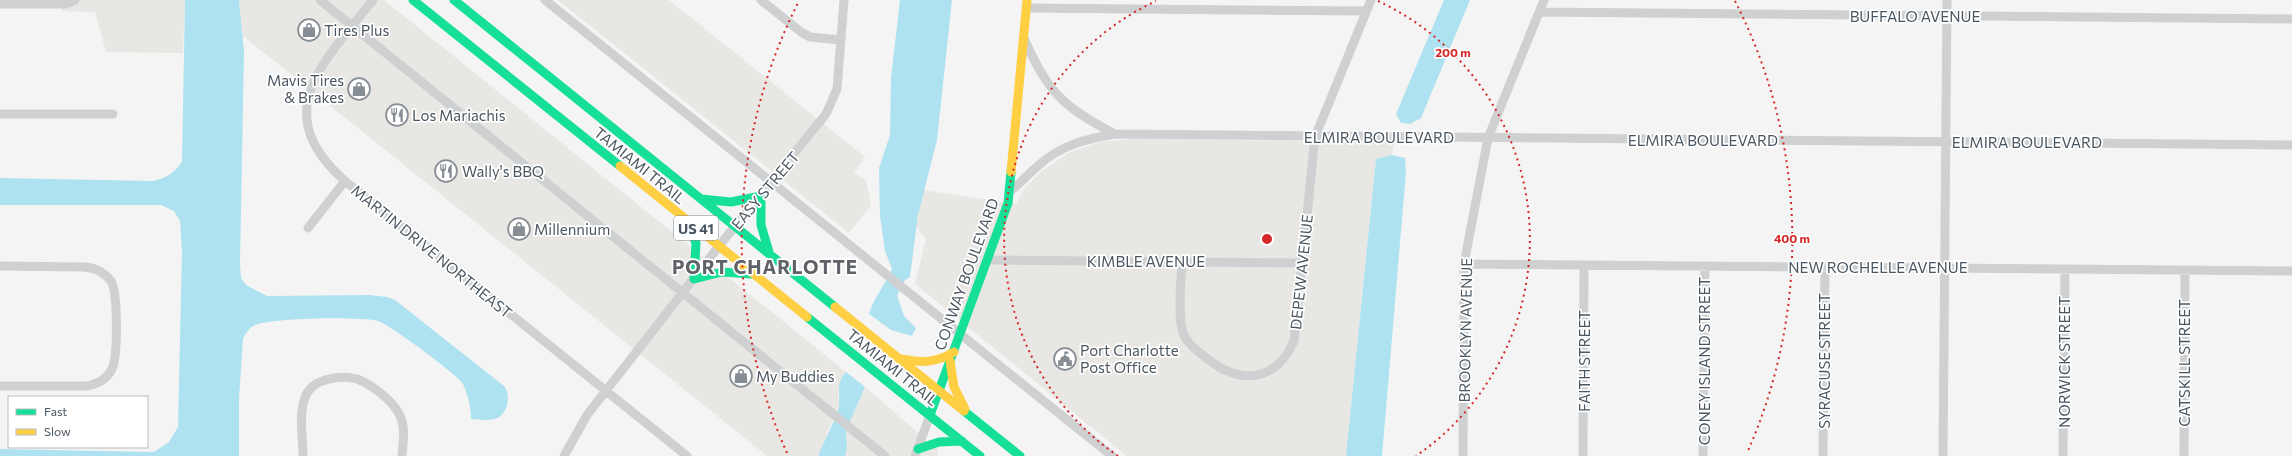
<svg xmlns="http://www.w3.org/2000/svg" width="2292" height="456" font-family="Commissioner,sans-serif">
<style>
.commercial{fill:#e8e7e3}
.water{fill:#aee2f0}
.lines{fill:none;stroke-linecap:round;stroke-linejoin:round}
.street{stroke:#ced0d2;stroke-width:9}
.fast{stroke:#16e098;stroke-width:9}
.slow{stroke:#ffcf43;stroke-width:9}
.ring{fill:none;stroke:#d62828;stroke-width:2;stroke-dasharray:2 4}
.labels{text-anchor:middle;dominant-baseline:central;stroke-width:3.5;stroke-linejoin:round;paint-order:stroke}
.shield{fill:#fff;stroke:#808990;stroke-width:1}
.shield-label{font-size:14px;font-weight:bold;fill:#4a5661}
.street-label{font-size:15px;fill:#4a5661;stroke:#fff}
.poi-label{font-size:15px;fill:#4a5661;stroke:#fff;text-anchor:start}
.district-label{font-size:19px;font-weight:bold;letter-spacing:1px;fill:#5f6368;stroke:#fff}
.centre{fill:#d62828;stroke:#fff;stroke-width:2}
.ring-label{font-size:12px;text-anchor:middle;font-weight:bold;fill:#d62828;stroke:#fff;stroke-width:3.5;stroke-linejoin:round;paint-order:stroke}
</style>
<rect width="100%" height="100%" fill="#f4f4f4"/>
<path class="commercial" d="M 61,0 L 185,0 L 183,53 L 106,52 L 95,12 L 62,11 Z
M 239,0 L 384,0 L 846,372 L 842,376 L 838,394 L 839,404 L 818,456 L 767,456 L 243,36 Z
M 558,0 L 669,0 L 865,157 L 854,173 L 866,180 L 871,205 L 849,233 Z
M 1132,139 L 1394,142 L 1392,155 L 1376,159 L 1346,456 L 1127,456 L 915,284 L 926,239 L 916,227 L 923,190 L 1016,204 L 1024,189 L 1042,171 L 1070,152 L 1101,142 Z
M 865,387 L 938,450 L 938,456 L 845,456 L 847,447 L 846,431 Z"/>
<path class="water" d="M 185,0 L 239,0 L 244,51 L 240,264 L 241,278 L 246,285 L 267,296 L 369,295 L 387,297 L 395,300 L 504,386 C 512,395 507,417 494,419 C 487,421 478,419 471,419 C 471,407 468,395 463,384 C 458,375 389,324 378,321 C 361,316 270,318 255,325 C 249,328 246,333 243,339 L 239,398 L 239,456 L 0,456 L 0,449 L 154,452 L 169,442 L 178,427 L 182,251 L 180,221 L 174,211 L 161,205 L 0,205 L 0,178 L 153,181 C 167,178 174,173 182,162 Z
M 900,0 L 952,0 L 937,140 L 918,215 L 910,277 L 905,280 L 897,295 L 904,316 L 916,328 L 912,336 L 891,330 L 869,314 C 874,297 885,285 892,269 L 885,251 L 880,216 L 879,168 L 890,135 L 891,78 Z
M 1444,0 L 1470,0 L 1421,118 L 1410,124 L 1401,123 L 1396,114 Z
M 1392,155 L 1405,158 L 1406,172 L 1382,456 L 1346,456 L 1376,159 Z
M 846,372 L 865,387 L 846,431 L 847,447 L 845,456 L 818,456 C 823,443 838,416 839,404 C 840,392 836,382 846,372 Z"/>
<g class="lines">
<path class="street" d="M 320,0 L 885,456
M 373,0 C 324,62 267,112 345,181 L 687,456
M 545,0 L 1112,456
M 761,0 L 801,32 L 810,37 L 841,40
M 0,4 L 65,4 L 75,0
M 1027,8 L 1366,11
M 1539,12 L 2292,19
M 1024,38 C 1047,92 1063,107 1115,134
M 0,114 L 113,114
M 1009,192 C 1020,184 1028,174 1039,165 C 1061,145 1086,139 1115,134 L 2292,145
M 308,228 L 345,181
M 989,260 L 1303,263
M 1182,262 C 1181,279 1177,321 1184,335 C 1188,345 1197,350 1205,357 C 1239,385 1275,383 1294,341 L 1315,137 L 1371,0
M 1464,264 L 2292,271
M 0,266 L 85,267 C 96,268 104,272 111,281 C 118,292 118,357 112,369 C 107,379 99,383 88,386 L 0,386
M 303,456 C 303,438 298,412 306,395 C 314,378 341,375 357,379 C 371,384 393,401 399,414 C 406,425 403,443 402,456
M 564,456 L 587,415 L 719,246 L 826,114 L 837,89 L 844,0
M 915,456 L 930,415
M 1463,456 L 1464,264 L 1488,138 L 1544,0
M 1583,456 L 1584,265
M 1703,456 L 1705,266
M 1823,456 L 1825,267
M 1943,456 L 1947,0
M 2063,456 L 2065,269
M 2184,456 L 2185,270"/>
<path class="fast" d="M 413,0 L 620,166
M 454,0 L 835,307
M 701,199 L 731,202 L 761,196 L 761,225 L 769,252
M 688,223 L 696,243 L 694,279 L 722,272 L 751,274
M 807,317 L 980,456
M 964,411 L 1020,456
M 930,415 L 1008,203 L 1011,172
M 918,449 L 939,442 L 962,441"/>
<path class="slow" d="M 620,166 L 807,317
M 1011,172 L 1027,0
M 835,307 L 964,411
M 901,359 C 922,363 936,363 954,352
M 950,361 L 954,387 L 965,409"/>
</g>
<g class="ring">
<path d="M1118 456A263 263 0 0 1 1156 1M1378 1A263 263 0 0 1 1416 456"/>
<path d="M787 453A525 525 0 0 1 799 1M1735 1A525 525 0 0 1 1747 453"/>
</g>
<defs>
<g id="shop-ring" transform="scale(1.15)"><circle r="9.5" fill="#fff" stroke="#868d94" stroke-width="1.5"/><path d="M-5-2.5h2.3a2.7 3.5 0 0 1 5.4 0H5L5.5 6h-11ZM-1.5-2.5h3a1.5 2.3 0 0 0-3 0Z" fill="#868d94"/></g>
<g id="restaurant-ring" transform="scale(1.15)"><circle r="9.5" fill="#fff" stroke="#868d94" stroke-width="1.5"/><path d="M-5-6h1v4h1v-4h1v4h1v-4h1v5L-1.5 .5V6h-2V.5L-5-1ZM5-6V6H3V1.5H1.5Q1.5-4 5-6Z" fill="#868d94"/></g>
<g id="civic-ring" transform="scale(1.15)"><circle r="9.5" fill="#fff" stroke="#868d94" stroke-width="1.5"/><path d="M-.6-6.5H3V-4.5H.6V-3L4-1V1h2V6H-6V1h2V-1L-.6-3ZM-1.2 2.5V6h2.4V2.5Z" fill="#868d94"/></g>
</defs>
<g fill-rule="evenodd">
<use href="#shop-ring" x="309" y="30"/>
<use href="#shop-ring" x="359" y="89"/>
<use href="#restaurant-ring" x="397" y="115"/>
<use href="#restaurant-ring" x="446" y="171"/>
<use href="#shop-ring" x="519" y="229"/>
<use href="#civic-ring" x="1065" y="359"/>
<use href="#shop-ring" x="741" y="376"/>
</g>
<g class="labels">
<rect class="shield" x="674" y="216" width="44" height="24" rx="3"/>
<g class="shield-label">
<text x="696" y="228">US 41</text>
</g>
<g class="street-label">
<text x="1915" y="16">BUFFALO AVENUE</text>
<text x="1379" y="137">ELMIRA BOULEVARD</text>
<text x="1703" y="140">ELMIRA BOULEVARD</text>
<text x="2027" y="142">ELMIRA BOULEVARD</text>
<text transform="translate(640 165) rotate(39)">TAMIAMI TRAIL</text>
<text transform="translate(765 190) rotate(-50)">EASY STREET</text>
<text transform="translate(432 251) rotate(39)">MARTIN DRIVE NORTHEAST</text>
<text x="1146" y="261">KIMBLE AVENUE</text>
<text x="1878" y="267">NEW ROCHELLE AVENUE</text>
<text transform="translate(1301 272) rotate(-84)">DEPEW AVENUE</text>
<text transform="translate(966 274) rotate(-70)">CONWAY BOULEVARD</text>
<text transform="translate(1465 330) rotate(-89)">BROOKLYN AVENUE</text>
<text transform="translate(1584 361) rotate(-90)">FAITH STREET</text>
<text transform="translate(1704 361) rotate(-90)">CONEY ISLAND STREET</text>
<text transform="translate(1824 361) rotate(-90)">SYRACUSE STREET</text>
<text transform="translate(2064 362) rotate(-90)">NORWICK STREET</text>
<text transform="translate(2184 363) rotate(-90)">CATSKILL STREET</text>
<text transform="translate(893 367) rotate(39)">TAMIAMI TRAIL</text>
</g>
<g class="poi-label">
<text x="324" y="30">Tires Plus</text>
<text x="344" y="80" text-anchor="end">Mavis Tires<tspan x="344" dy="17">&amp; Brakes</tspan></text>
<text x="412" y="115">Los Mariachis</text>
<text x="462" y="171">Wally's BBQ</text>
<text x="534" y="229">Millennium</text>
<text x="1080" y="350">Port Charlotte<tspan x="1080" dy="17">Post Office</tspan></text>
<text x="756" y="376">My Buddies</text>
</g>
<g class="district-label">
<text x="765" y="266">PORT CHARLOTTE</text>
</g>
</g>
<circle cx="1267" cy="239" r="6" class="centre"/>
<g class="ring-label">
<text x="1453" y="57">200 m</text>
<text x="1792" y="243">400 m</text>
</g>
<rect x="8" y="396" width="140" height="52" fill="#ffffff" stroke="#b7bbc0"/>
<rect x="16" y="409" width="20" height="6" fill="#16e098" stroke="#b7bbc0"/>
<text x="44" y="416" font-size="12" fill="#4a5661">Fast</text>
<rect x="16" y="429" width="20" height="6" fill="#ffcf43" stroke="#b7bbc0"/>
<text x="44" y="436" font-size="12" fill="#4a5661">Slow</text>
</svg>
